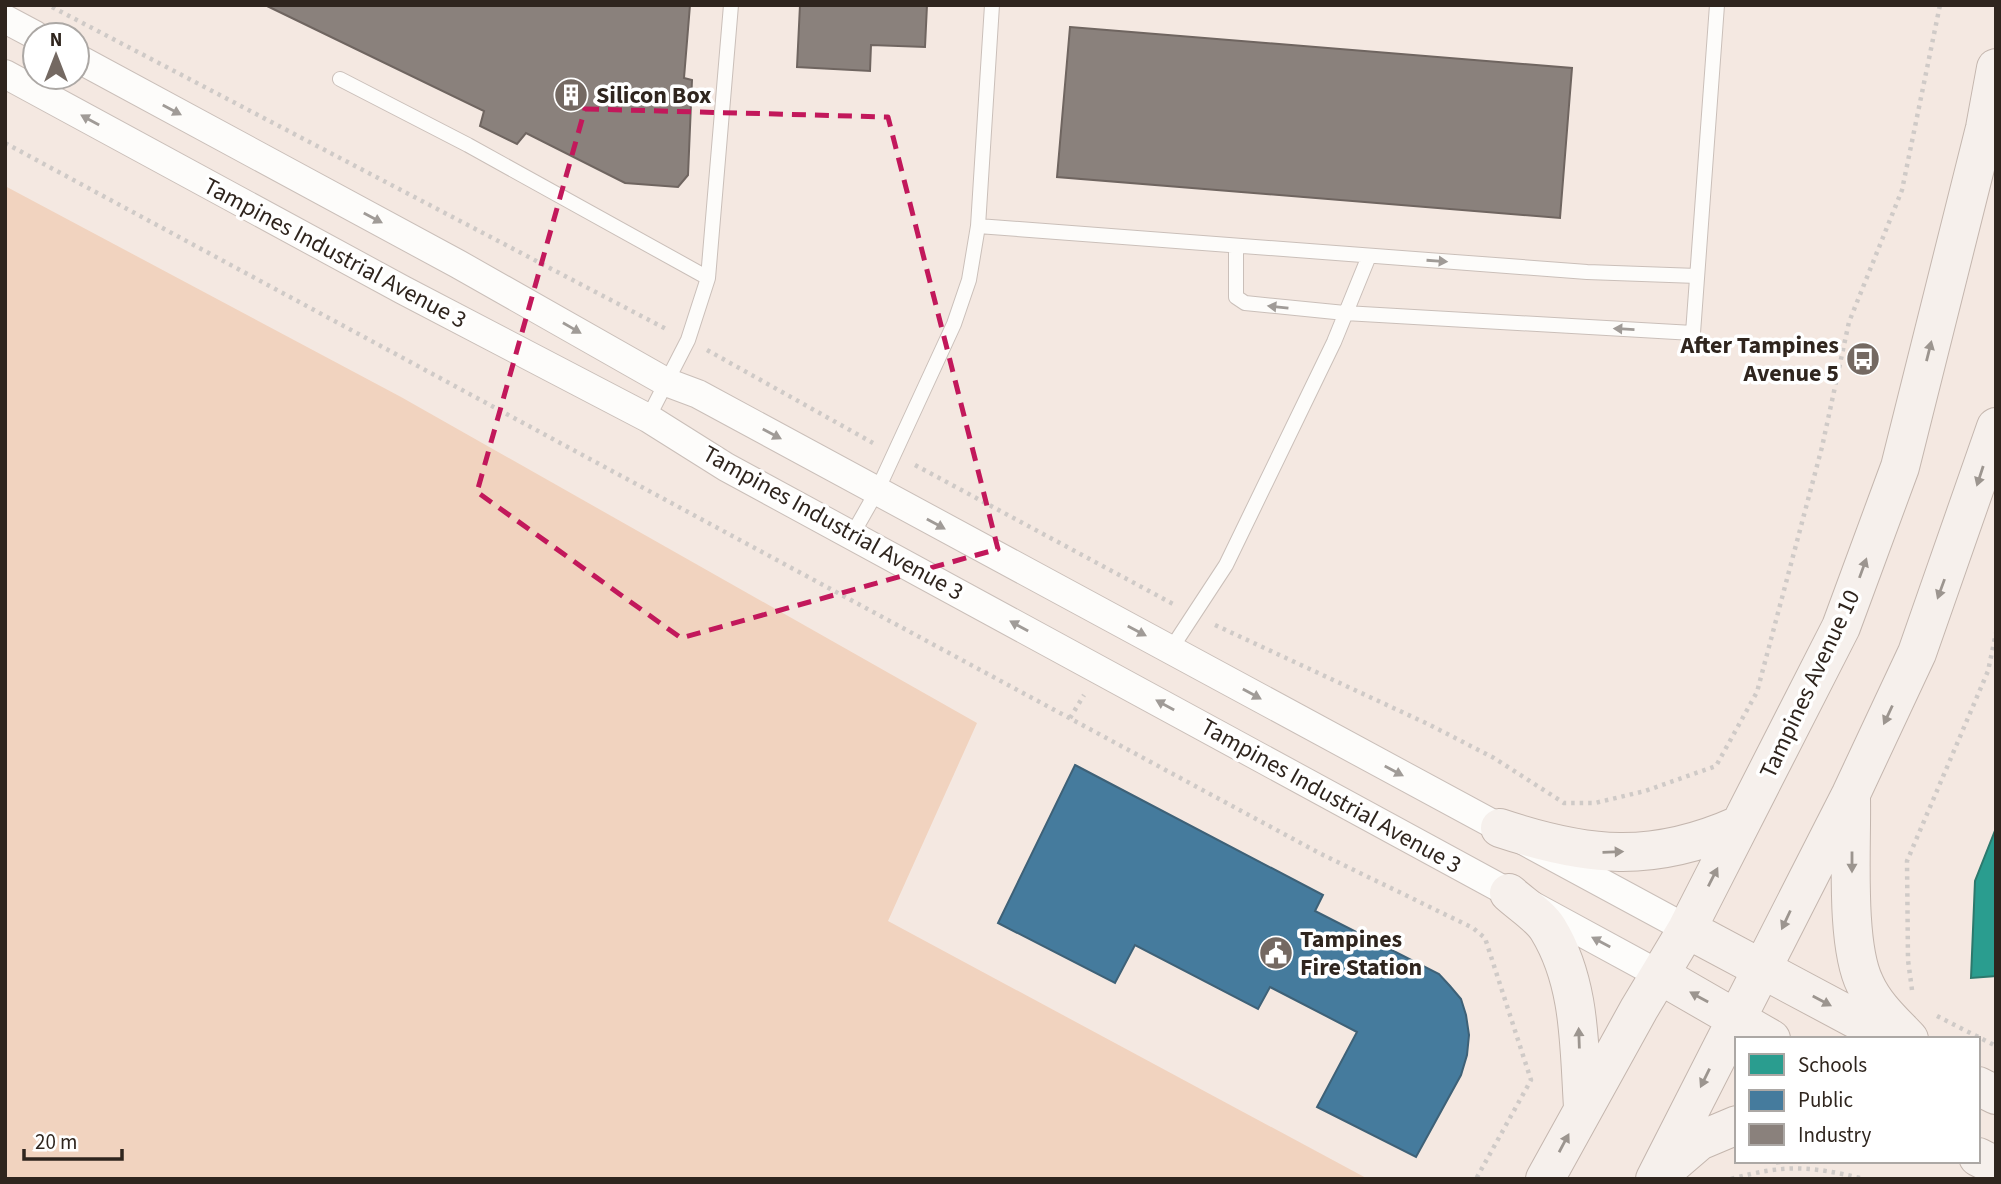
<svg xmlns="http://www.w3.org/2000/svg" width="2001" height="1184" font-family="'Source Sans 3',sans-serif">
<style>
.green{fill:#f1d3bf}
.schools{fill:#2a9d8f;stroke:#2c796d;stroke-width:2}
.public{fill:#457b9d;stroke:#3e6177;stroke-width:2}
.industry{fill:#8a817c;stroke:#6f6560;stroke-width:2}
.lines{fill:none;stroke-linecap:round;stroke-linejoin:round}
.service-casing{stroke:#cabfb9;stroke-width:16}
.minor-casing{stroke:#cabfb9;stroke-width:30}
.primary-casing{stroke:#c4b6ae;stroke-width:40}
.path{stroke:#cfcac7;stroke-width:4.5;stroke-dasharray:3.5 5;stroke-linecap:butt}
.service{stroke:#fdfcfa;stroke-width:14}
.minor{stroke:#fdfcfa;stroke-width:28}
.primary{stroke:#f6f0ec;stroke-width:38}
.oneway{fill:#a09b97}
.oneway2{fill:#9c958f}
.marked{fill:none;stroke:#c2185b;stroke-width:5;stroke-dasharray:14 9;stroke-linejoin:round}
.labels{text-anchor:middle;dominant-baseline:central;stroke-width:7;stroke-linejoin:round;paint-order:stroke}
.poi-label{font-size:24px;font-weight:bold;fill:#2f251e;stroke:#fff;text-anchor:start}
.street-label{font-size:24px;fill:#2f251e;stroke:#fff}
</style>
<rect width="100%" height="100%" fill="#f4e8e1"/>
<path class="green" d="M 5,186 L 401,397 L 977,723 L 888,921 L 1368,1179 L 5,1179 Z"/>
<path class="schools" d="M 1996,828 L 1996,976 L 1971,978 L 1975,881 Z
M 1996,828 L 1996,976 L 1971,978 L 1975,881 Z"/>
<path class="public" d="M 1075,765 L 1323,895 L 1315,911 L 1439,974 L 1450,986 L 1461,999 L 1466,1015 L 1469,1035 L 1467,1055 L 1461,1075 L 1416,1157 L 1317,1107 L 1357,1032 L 1270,987 L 1258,1009 L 1135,945 L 1115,983 L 998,923 Z"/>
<path class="industry" d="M 265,5 L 690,5 L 684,78 L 692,80 L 688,175 L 678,187 L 625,183 L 526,133 L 517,144 L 480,126 L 484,111 Z
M 800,5 L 927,5 L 925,47 L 871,45 L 870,71 L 797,67 Z
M 1070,27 L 1572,68 L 1560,218 L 1057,177 Z"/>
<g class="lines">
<g class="service-casing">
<path id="service" d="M 340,79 L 468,145 L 708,278
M 978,226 L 1587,272 L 1697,276
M 1236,246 L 1236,297 L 1245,303 L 1345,313 L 1693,333 L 1717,5
M 648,418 L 688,340 L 708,278 L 731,5
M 852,535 L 877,491 L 954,324 L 969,280 L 978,226 L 992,5
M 1171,649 L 1226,565 L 1334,342 L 1369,256"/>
</g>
<g class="minor-casing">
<path id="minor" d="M 5,19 L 35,35
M 77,58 L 458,264 L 666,382 L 698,394 L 1687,929
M 5,74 L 403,290 L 648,418 L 726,467 L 1660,975"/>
</g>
<g class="primary-casing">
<path id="primary" d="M 1851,799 C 1852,846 1845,944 1865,984 C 1875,1006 1892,1021 1909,1039
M 1500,828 C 1587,857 1652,864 1739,825
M 1509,893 C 1521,904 1540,916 1548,929 C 1581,983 1579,1046 1583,1107
M 1687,929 L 1893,1039
M 1660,975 L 1771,1039
M 1978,1086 L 1996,1095
M 1978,1157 L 1996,1166
M 1663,1172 L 1699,1141 L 1737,1125
M 1545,1179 L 1639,1009 L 1687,929 L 1841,627 L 1900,467 L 1985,128 L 1996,68
M 1655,1179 L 1851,794 L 1917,653 L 1996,427"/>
</g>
<path class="path" d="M 52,7 L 668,330
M 5,143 L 1321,854 L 1473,928 L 1485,938 L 1531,1080 L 1476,1179
M 707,350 L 873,443
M 915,465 L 1175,605
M 1215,625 L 1430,725 L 1494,758 L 1564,803 L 1595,803 L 1645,791 L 1716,766 L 1757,692 L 1822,447 L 1849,322 L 1902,190 L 1940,5
M 1070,718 L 1084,695
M 1912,990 L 1908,960 L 1907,861 L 1988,671 L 1996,633
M 1937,1016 L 1996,1046
M 1778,1161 L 1779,1169
M 1731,1179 C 1785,1164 1811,1166 1864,1179"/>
<use href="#service" class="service"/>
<use href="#minor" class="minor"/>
<use href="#primary" class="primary"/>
</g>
<defs><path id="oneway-solid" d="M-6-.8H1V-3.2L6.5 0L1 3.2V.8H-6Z" transform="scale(1.75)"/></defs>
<g class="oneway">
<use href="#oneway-solid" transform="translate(172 110) rotate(28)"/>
<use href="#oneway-solid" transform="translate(90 120) rotate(-151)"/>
<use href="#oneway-solid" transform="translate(373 218) rotate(28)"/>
<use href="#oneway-solid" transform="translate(1437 261) rotate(4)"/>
<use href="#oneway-solid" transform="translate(1278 307) rotate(-174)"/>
<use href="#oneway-solid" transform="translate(572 328) rotate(30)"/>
<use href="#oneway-solid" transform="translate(1624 329) rotate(-177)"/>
<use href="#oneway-solid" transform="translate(772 434) rotate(28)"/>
<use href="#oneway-solid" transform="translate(936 524) rotate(29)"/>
<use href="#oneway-solid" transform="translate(1019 626) rotate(-151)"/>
<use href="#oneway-solid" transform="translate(1137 631) rotate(28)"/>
<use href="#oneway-solid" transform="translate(1252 694) rotate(29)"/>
<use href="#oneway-solid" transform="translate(1165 705) rotate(-151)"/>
<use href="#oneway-solid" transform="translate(1394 771) rotate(28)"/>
<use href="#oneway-solid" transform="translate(1601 942) rotate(-152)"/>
</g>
<g class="oneway2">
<use href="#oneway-solid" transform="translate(1929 351) rotate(-76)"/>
<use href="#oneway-solid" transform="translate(1980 476) rotate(108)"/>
<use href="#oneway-solid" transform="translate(1863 568) rotate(-70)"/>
<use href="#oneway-solid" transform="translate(1941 589) rotate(110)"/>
<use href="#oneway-solid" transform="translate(1888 715) rotate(115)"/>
<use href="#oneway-solid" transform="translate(1613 852) rotate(-2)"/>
<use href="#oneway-solid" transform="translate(1852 862) rotate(90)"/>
<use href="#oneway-solid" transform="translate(1713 877) rotate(-63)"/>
<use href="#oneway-solid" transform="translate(1786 920) rotate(115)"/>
<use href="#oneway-solid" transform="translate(1699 997) rotate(-151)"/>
<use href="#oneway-solid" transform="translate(1822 1001) rotate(28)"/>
<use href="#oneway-solid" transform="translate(1579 1038) rotate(-92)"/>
<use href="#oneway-solid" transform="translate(1705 1078) rotate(116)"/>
<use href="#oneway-solid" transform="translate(1564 1143) rotate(-62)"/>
</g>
<path class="marked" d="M 585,109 L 888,117 L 998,549 L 681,638 L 477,492 Z"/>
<defs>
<g id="building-disc" transform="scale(1.75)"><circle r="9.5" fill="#746962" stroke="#fff"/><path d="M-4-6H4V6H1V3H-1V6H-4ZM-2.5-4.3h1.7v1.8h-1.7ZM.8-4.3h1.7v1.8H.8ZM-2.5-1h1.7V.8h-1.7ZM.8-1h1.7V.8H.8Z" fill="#fff"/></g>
<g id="bus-disc" transform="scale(1.75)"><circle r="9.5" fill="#746962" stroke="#fff"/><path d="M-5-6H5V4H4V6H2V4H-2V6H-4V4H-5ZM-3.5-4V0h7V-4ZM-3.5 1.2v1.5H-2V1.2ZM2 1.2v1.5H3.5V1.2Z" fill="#fff"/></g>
<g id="civic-disc" transform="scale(1.75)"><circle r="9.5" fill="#746962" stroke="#fff"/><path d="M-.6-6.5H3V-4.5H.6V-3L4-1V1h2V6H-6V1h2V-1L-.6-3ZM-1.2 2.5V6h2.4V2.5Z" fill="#fff"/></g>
</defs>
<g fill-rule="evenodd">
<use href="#building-disc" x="571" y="95"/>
<use href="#bus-disc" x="1863" y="359"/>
<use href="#civic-disc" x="1276" y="953"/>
</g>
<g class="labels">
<g class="poi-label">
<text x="596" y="95">Silicon Box</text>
<text x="1839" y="345" text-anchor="end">After Tampines<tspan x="1839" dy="28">Avenue 5</tspan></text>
<text x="1300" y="939">Tampines<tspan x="1300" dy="28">Fire Station</tspan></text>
</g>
<g class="street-label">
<text transform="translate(335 253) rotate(28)">Tampines Industrial Avenue 3</text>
<text transform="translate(833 523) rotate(29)">Tampines Industrial Avenue 3</text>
<text transform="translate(1810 684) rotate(-65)">Tampines Avenue 10</text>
<text transform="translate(1331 796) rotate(29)">Tampines Industrial Avenue 3</text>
</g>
</g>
<rect width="2001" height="1184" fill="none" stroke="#2f251e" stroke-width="14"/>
<rect x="1735" y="1037" width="245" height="126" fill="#ffffff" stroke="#aca8a5" stroke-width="2"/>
<rect x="1749" y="1054" width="35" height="21" fill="#2a9d8f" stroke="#aca8a5" stroke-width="2"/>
<text x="1798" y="1072" font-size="21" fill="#2f251e">Schools</text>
<rect x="1749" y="1090" width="35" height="21" fill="#457b9d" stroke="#aca8a5" stroke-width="2"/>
<text x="1798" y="1107" font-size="21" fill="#2f251e">Public</text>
<rect x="1749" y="1124" width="35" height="21" fill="#8a817c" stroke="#aca8a5" stroke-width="2"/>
<text x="1798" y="1142" font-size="21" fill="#2f251e">Industry</text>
<g transform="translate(56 56)"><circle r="33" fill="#ffffff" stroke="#aca8a5" stroke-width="2"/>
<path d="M0-5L12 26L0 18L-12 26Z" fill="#746962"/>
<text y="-10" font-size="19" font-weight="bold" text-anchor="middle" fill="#2f251e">N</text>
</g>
<path d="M24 1149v10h98v-10" fill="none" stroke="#2f251e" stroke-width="3.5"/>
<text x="35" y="1149" font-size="21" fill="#2f251e" stroke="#ffffff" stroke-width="5" paint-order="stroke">20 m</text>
</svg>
